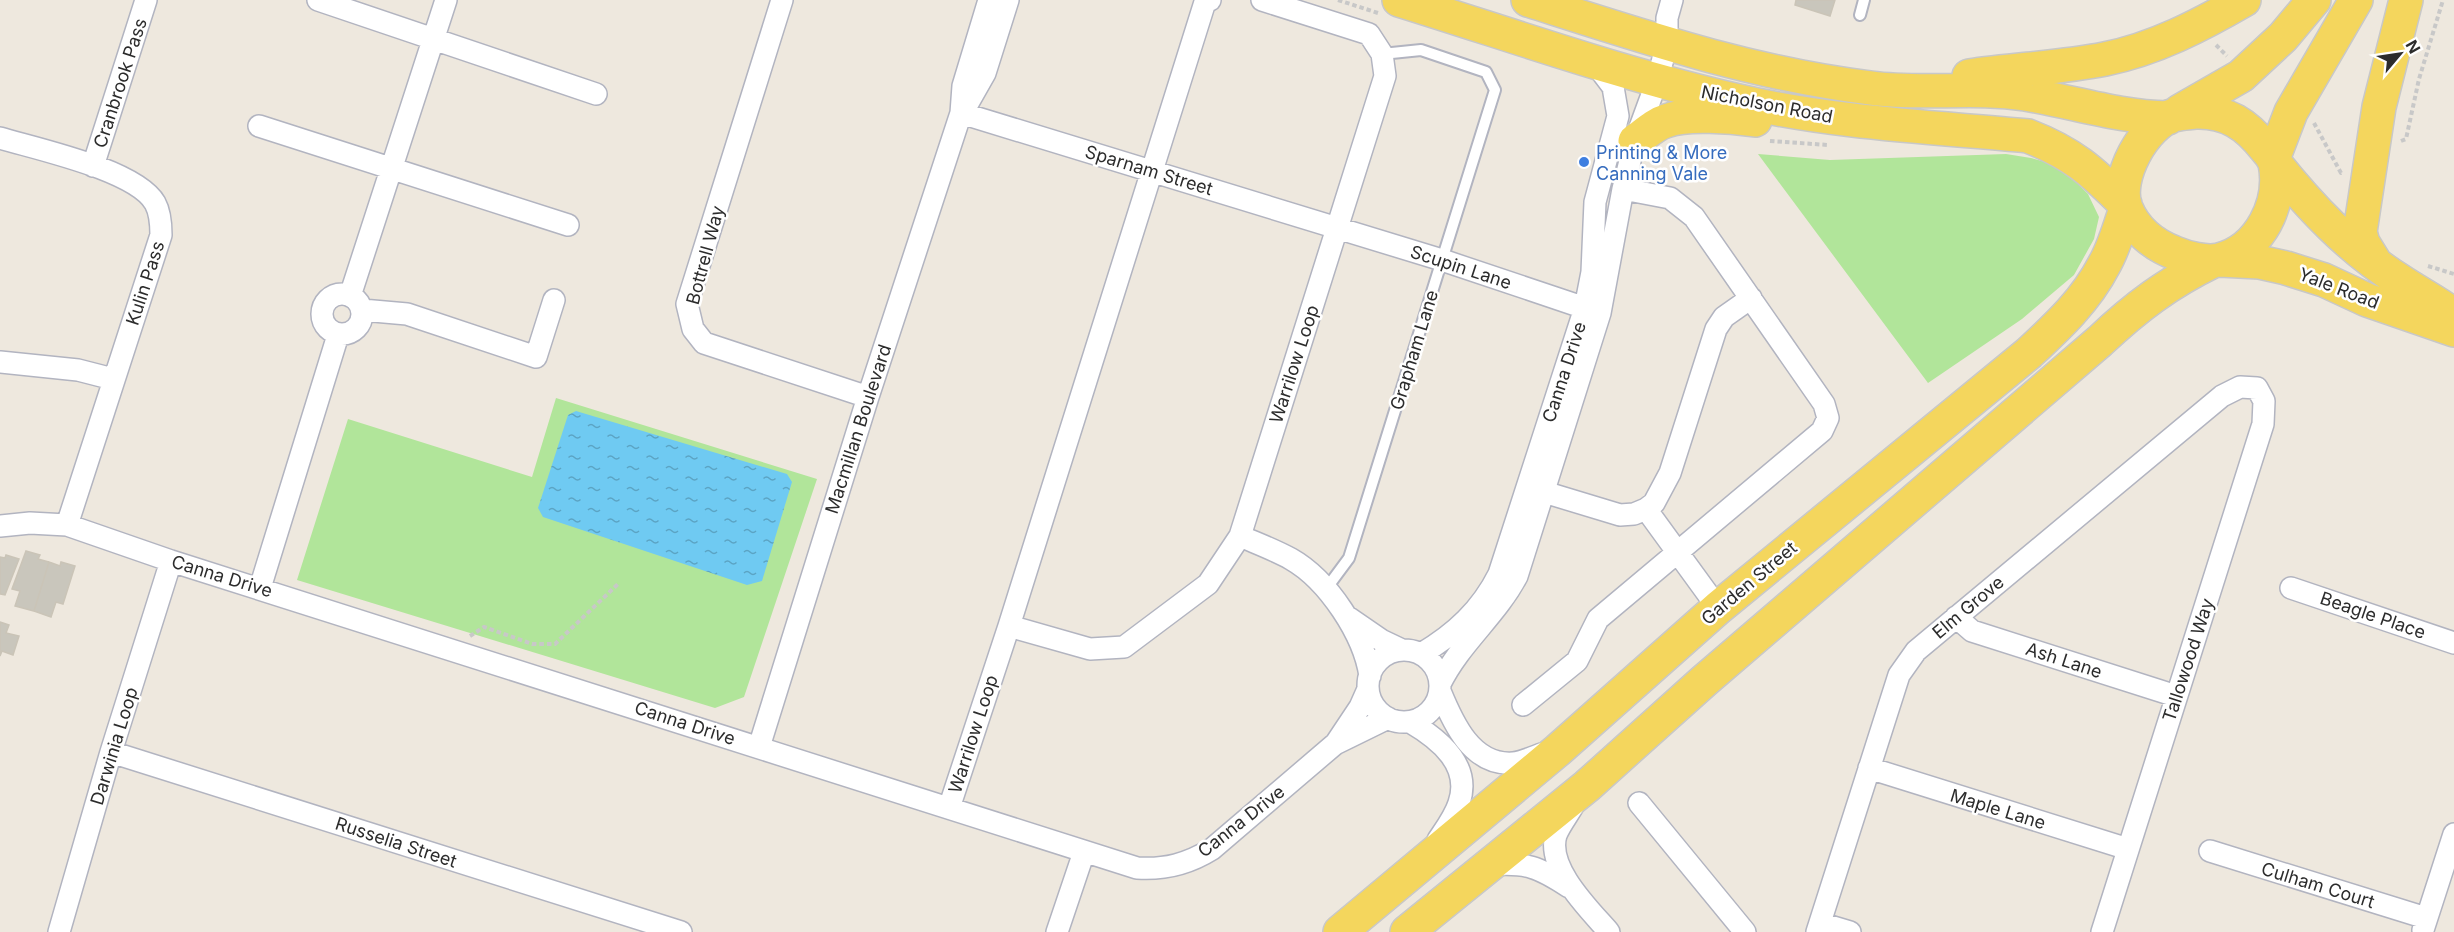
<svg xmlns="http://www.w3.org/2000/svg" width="2454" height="932" font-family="Inter,sans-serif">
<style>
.park{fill:#b1e59a}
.water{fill:url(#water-ripples)}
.building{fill:#c9c6bc;stroke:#cac4b7;stroke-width:1.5}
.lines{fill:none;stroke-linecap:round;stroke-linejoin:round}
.lane-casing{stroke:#b2b4c0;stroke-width:14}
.street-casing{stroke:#b2b4c0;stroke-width:24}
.primary-casing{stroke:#c8c8c8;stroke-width:36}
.path{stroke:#c8c8c8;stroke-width:4;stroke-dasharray:4.5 3;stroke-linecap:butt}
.lane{stroke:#fff;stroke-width:10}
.street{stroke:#fff;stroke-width:21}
.primary{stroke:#f4d65d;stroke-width:33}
.shop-dot{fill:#3f7fe0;stroke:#fff;stroke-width:2}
.labels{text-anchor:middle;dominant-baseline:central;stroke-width:5;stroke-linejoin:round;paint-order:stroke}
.street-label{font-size:18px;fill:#2c2c2c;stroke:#fff}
.shop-label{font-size:18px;fill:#366cbe;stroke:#fff;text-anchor:start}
</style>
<defs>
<pattern id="water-ripples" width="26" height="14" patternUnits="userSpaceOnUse" patternTransform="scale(1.5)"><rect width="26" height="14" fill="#6fcaf2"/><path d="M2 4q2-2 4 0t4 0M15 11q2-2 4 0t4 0" fill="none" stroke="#5ba4c4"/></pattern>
</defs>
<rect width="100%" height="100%" fill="#eee8de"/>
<path class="park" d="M 1758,154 L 1830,160 L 2006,154 L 2031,158 L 2052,164 L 2072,178 L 2088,194 L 2099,217 L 2094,239 L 2074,275 L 2022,319 L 1928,383 Z
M 556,398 L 817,479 L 744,697 L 715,708 L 297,580 L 348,419 L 532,477 Z"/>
<path class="water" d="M 576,411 L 787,474 L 792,482 L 762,581 L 747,585 L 543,517 L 538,508 L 568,415 Z"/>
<path class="building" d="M 1796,0 L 1835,0 L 1830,16 L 1795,5 Z
M 26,551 L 40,555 L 38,559 L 49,562 L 34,611 L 15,606 L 20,591 L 12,589 Z
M 6,555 L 19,559 L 5,595 L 0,594 L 0,557 L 5,558 Z
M 49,562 L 60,566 L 61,562 L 75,566 L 63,604 L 56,602 L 51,617 L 34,611 Z
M 0,622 L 9,625 L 6,633 L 19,636 L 13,655 L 2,651 L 0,656 Z"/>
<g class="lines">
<g class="lane-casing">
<path id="lane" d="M 1860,15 L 1864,0
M 1326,589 L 1349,558 L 1495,90 L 1486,72 L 1421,50 L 1382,54"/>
</g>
<g class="street-casing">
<path id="street" d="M 318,0 L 596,94
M 782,0 L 687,304 L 693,329 L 704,343 L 868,397
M 964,110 L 985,73 L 1008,0
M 961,113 L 1442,260 L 1585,308
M 259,126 L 568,225
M 0,138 C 37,149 136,170 155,203 C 160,212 161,225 161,235 L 67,525
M 93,166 L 146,0
M322 314a20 20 0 1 1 40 0a20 20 0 1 1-40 0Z
M 350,296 L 446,0
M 362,310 L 407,314 L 536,357 L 554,300
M 0,362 L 78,370 L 113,379
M 1544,492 L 1620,515 L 1634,514 L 1646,509 L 1654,503 L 1670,473 L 1716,329 L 1724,317 L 1751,298
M 1646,509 L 1718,608
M 0,526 L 30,523 L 67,525 L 171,561 L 1137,868 C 1165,870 1188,864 1212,849 L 1335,744 L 1388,718
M 1240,536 C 1256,543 1275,550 1291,559 C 1328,580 1364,635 1370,676
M 260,588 L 338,335
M 2291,588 L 2454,643
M 1956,617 L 1972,631 L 2176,696
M 1349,618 L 1381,640 L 1402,650
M 1009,626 L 1090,649 L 1124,647 L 1208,584 L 1240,536 L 1385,76 L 1382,54 L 1369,34 L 1262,0
M1368 686a36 36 0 1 1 72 0a36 36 0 1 1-72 0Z
M 1421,654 C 1455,634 1481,610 1499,574 L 1585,308 L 1592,272 L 1595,202 L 1618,116 L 1613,87 L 1594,62
M 1440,684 C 1460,643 1496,616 1517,576 L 1600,313 L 1623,189 L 1635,141 L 1657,81 L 1667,44 L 1667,18 L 1672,0
M 1440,691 C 1453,723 1472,766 1513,763 C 1524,762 1534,756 1545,753
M 1523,705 L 1577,661 L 1598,619 L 1822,431 L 1828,418 L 1824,404 L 1694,217 L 1670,198 L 1623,189
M 1410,722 C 1439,739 1472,765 1459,803 C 1455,816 1446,828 1438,840
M 1336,743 L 1360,707 L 1368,689
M 759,747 L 868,397 L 961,113 L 963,86 L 989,0
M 111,752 L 681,932
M 1869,768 L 2128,849
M 1639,803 L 1745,932
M 1573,806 C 1568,815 1560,825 1556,835 C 1546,868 1590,910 1609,932
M 949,808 L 1009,626 L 1205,2 L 1210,0
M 2210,851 L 2426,918
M 1490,865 C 1526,862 1539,867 1569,887
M 1820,923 L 1850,932
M 2423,930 L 2454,834
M 59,932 L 111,752 L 171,561
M 1057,932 L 1084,852
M 1817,932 L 1899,675 L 1916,651 L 2222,396 L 2240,387 L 2257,388 L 2264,401 L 2263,424 L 2102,932"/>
</g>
<g class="primary-casing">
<path id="primary" d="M 1399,0 C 1512,35 1624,75 1739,101 C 1834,123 1931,127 2028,136 C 2072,153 2092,171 2125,204
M 1528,0 C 1641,36 1753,74 1871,88 C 1922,95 1974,86 2025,94 C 2074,102 2118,117 2168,118
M 1969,76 C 2014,69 2060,68 2105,59 C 2155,49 2201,25 2244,0
M 2180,111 L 2241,76 L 2283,37 L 2314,0
M 2196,112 C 2227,111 2247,125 2265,148 C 2269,153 2274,158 2275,163 C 2283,203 2260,250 2219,260 C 2206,263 2187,258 2175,253 C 2154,245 2135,230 2126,208 C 2114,179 2144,124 2174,115 C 2181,113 2189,113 2196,112 Z
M 1635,141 C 1645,134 1655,124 1666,121 C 1687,113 1732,117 1755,120
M 2273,159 L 2291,112 L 2356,0
M 2275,163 C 2311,208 2350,249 2399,280 C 2417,292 2436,302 2454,315
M 2220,260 L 2259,262 L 2286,268 L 2324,280 L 2367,300 L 2454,330
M 2376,264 L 2363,243 L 2360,232 L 2379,107 L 2406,0
M 1340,932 L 1558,750 L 1718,608 L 2029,353 C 2058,326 2086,300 2104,265 C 2114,248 2119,228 2126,209
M 1407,932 L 1587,786 L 1704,681 L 2100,341 C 2136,307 2168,283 2213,261"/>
</g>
<path class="path" d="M 1338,0 L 1378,13
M 2216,45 L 2227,56
M 2314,123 L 2341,173 L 2343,172
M 1770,141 L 1828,145
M 2401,141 L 2406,139 L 2419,79 L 2443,0
M 2428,266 L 2454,274
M 470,636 L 484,627 L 532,644 L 555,644 L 618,584"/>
<use href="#lane" class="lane"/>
<use href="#street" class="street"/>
<use href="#primary" class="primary"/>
</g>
<circle class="shop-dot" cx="1584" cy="162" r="6"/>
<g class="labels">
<g class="street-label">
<text transform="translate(120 83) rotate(-72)">Cranbrook Pass</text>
<text transform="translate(1767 104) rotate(11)">Nicholson Road</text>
<text transform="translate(1149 170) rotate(17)">Sparnam Street</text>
<text transform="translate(705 255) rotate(-75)">Bottrell Way</text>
<text transform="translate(1461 267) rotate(18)">Scupin Lane</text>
<text transform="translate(145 283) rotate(-72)">Kulin Pass</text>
<text transform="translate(2339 288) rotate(21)">Yale Road</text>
<text transform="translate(1414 350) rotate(-73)">Grapham Lane</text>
<text transform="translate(1294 364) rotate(-72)">Warrilow Loop</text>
<text transform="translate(1564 372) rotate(-72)">Canna Drive</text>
<text transform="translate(858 429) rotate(-72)">Macmillan Boulevard</text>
<text transform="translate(222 576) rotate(17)">Canna Drive</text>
<text transform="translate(1749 583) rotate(-40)">Garden Street</text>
<text transform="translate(1968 607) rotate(-40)">Elm Grove</text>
<text transform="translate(2373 615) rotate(19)">Beagle Place</text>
<text transform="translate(2064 660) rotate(18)">Ash Lane</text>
<text transform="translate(2188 660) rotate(-72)">Tallowood Way</text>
<text transform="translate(685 723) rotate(18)">Canna Drive</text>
<text transform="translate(973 734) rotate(-72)">Warrilow Loop</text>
<text transform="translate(114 746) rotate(-73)">Darwinia Loop</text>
<text transform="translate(1998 809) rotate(17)">Maple Lane</text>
<text transform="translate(1241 821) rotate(-38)">Canna Drive</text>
<text transform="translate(396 842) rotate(18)">Russelia Street</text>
<text transform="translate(2318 885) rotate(17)">Culham Court</text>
</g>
<g class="shop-label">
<text x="1596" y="152">Printing &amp; More<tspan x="1596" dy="21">Canning Vale</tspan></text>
</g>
</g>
<g transform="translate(2400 54) rotate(61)" stroke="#ffffff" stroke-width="4.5" paint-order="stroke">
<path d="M0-4.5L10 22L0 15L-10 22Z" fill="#2c2c2c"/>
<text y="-9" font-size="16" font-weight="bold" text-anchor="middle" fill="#2c2c2c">N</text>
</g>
</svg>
